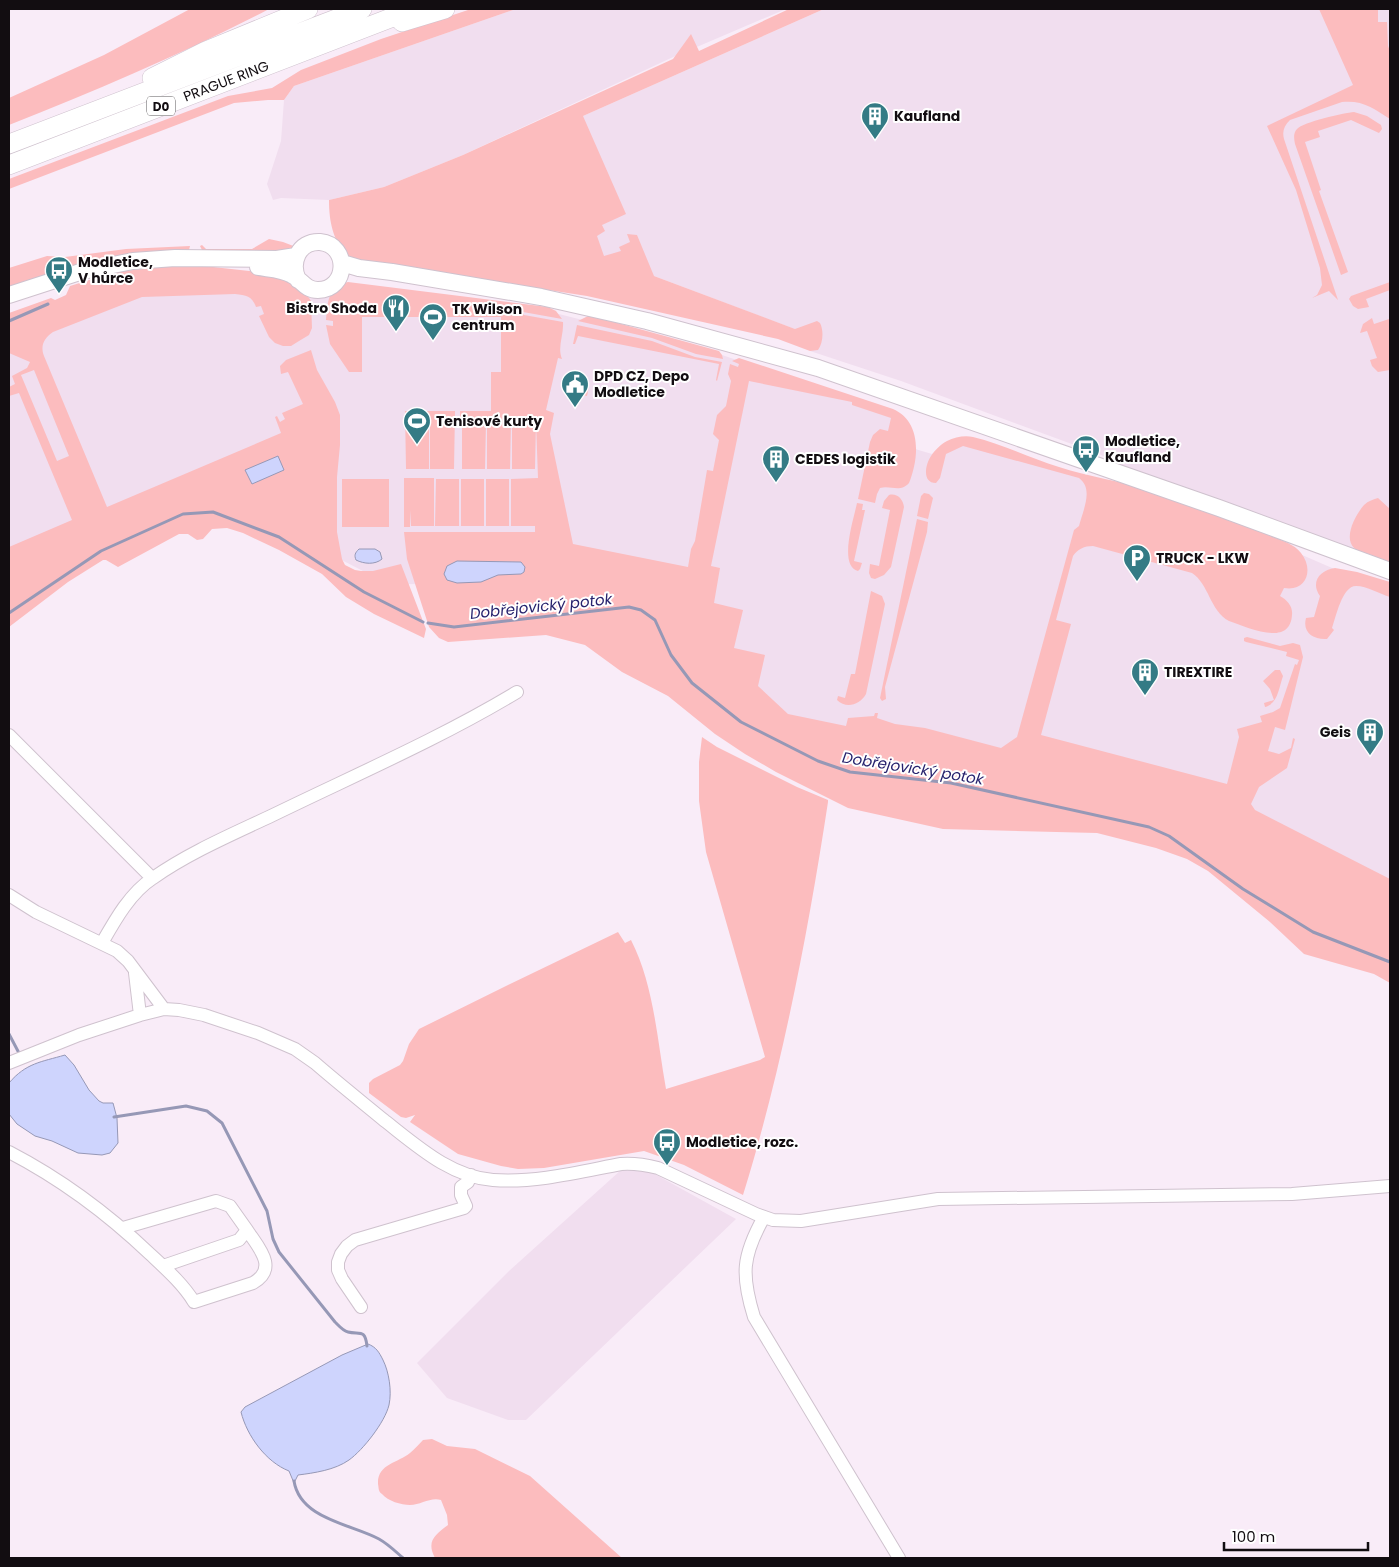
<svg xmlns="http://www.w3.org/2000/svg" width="1399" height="1567" font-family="Poppins,sans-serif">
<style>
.built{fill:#f1deef}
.green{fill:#fcbcbe;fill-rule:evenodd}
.water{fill:#ced4fd;stroke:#9698b6}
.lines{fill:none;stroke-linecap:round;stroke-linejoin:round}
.stream{stroke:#9698b6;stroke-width:3}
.minor-casing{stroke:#cfc2ce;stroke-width:14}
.major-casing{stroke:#cfc2ce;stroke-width:18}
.highway-casing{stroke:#cfc2ce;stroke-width:20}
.minor{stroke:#fff;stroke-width:12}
.major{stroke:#fff;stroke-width:16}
.highway{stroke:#fff;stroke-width:19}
.labels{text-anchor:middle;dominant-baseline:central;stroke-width:4;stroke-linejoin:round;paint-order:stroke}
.shield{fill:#fff;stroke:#595658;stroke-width:1}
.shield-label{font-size:12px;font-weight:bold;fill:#120d11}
.street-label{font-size:14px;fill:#120d11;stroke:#fff}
.poi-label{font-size:14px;font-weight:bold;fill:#120d11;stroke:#fff;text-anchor:start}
.water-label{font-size:15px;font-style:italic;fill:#27226d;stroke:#fff}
</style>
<rect width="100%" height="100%" fill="#f9ecf8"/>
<path class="built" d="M 516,9 L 786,9 L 671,58 L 463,155 L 384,187 L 329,200 L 281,198 L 273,200 L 267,184 L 281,141 L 284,100 L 294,86 Z
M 824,9 L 1390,9 L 1390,562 L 1149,478 L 1099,454 L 901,381 L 810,351 L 800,331 L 654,276 L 346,239 L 583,116 Z
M 103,280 L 523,305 L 722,355 L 896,414 L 915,449 L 932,454 L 962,438 L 1092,479 L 1293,551 L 1339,571 L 1390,587 L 1390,929 L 1199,805 L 783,726 L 663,585 L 388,584 L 232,503 L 9,567 L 9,323 Z
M 621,1170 L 651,1172 L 736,1219 L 526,1420 L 508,1420 L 447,1398 L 417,1363 L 509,1271 Z"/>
<path class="green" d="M 190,9 L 269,9 C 185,53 97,90 9,125 L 9,98 L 104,55 Z
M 471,9 L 516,9 L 294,86 L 284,100 L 268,100 L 234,103 L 9,189 L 9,179 L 228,96 L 272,88 L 301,70 L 381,39 Z
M 789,9 L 824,9 L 583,116 L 626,214 L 602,225 L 605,231 L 597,236 L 604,256 L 621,251 L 619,247 L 630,242 L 627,234 L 637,235 L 654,276 L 795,329 L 817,321 L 820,323 C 824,331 823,343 818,350 L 810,351 L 778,339 L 587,296 L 346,259 C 334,238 329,225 329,200 L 384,187 L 463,155 L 673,59 L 691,34 L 699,51 Z
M 1319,9 L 1378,9 L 1378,22 L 1387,22 L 1388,46 L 1390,51 L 1390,119 C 1373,108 1363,100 1342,102 L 1290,120 C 1284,126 1282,131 1284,139 L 1338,300 L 1329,291 L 1312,298 L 1317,295 L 1322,285 L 1320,268 L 1296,190 L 1267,126 L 1353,85 Z
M 1354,112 L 1367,116 L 1381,125 L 1382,129 L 1379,133 L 1351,120 L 1318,131 L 1320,137 L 1305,142 L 1321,190 L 1319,191 L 1348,272 L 1341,275 L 1295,144 C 1294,139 1293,133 1297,129 C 1303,122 1344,113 1354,112 Z
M 269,239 L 283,242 L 296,247 L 293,251 L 202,250 L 200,246 L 202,245 L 206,249 L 252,249 Z
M 190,246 L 189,250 L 9,289 L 9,268 L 47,256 L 65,257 L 126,249 Z
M 170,266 L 204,266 L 285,275 L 307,295 L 311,301 L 312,328 L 309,335 L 299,341 L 291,346 L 283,346 L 275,343 L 269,337 L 259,316 L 264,314 L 261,306 L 256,307 C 252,296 246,295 235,294 L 142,297 L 53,332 C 44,338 40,346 44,356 L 107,507 L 281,433 L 275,417 L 277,416 L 280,422 L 285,419 L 282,413 L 303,404 L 288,372 L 281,374 L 280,366 L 286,360 L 311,350 L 317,370 L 335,402 L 340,415 L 340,445 L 337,477 L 337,532 L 342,559 L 345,565 L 355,570 L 361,571 L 373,571 L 401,564 L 426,629 L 424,638 L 374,614 L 346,597 L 322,574 L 279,550 L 243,533 L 227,528 L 212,529 L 203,539 L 197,540 L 188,534 L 179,534 L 118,567 L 106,560 L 103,560 L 68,582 L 9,627 L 9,547 L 72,520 L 19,393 L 9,396 L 9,387 L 15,384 L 12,376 L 27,368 L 30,362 L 9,353 L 9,313 L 51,298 L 55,300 L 66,295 L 70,286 L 115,272 ZM 34,370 L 69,456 L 57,461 L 21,375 Z
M 348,282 L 548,307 L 556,311 L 562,319 L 523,312 L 524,315 L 563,322 C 564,335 557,347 562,359 L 558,358 L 546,410 L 554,413 L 550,434 L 573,544 L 688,567 L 691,549 L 695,541 L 707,470 L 713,471 L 719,440 L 713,434 L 717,415 L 726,406 L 731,381 L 728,374 L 730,364 L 738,367 L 739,364 L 732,361 L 739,358 L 742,359 L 893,409 C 922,422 919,458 909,483 C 900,493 891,485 880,488 L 877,494 L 875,503 L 858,499 L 870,442 L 873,435 L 880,429 L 888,431 L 891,418 L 852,405 L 852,402 L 749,381 L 711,566 L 720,568 L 714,603 L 743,610 L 734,648 L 765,655 L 758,686 L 788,714 L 846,726 L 848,718 L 874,716 L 875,713 L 878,713 L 877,718 L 895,724 L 925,728 L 1001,748 L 1017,737 L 1074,530 L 1079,526 C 1083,510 1094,489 1079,478 L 963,446 L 946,454 L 940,478 L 936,483 C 922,483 925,465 931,456 C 935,450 941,444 947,441 C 955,437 965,435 973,437 C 1002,444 1030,458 1059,467 C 1089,477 1121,481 1151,490 C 1189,502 1225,517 1261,532 C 1274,538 1293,542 1301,553 C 1314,569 1307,592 1284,588 L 1280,596 C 1287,600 1293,606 1292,615 C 1290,648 1247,627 1229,621 C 1210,611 1209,584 1192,573 L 1093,546 C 1084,546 1078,549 1073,556 L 1056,620 L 1071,624 L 1041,735 L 1227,784 L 1239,737 L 1237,729 L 1262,722 L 1260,716 L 1273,712 L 1280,708 L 1295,664 L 1297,665 L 1299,660 L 1286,656 L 1287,652 L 1246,642 L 1244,641 L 1244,638 L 1247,637 L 1280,646 L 1293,643 L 1300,645 L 1303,657 L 1285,730 L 1275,727 L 1268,751 L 1279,754 L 1291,748 L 1293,738 L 1295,739 L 1287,768 L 1259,787 L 1251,804 L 1255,810 L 1390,879 L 1390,983 L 1374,974 L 1304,954 L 1270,922 L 1208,871 L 1187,859 L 1156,848 L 1097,833 L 943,829 L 848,808 L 776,772 L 745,754 L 715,734 L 668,696 L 622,672 L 585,645 L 546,635 L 448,642 L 439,638 L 429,627 L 407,559 L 404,532 L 535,532 L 535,526 L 511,526 L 511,479 L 538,478 L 536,422 L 535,469 L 512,469 L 512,422 L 511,422 L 510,469 L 487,469 L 487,422 L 486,422 L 485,469 L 462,469 L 462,422 L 460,422 L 460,411 L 491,411 L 491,372 L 501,372 L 501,317 L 362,317 L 362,372 L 349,372 L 330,344 L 326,325 L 333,326 L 333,321 L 326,320 C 328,302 327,287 348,282 Z
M 1390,282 L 1390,290 L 1366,299 L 1369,307 L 1358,309 L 1353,306 L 1349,299 L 1351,296 Z
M 588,316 L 596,317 L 719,351 L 722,355 L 723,359 L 696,354 L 652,338 L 578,321 Z
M 1372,318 L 1374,324 L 1389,319 L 1390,321 L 1390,370 L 1378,372 L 1372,366 L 1370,360 L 1377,358 L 1367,331 L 1360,333 L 1363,324 Z
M 577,325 L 652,341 L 695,357 L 722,362 L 717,381 L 716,380 L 719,364 L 578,336 L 575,344 L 573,344 Z
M 581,375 C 591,379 589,387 587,396 L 570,392 C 572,384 571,375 581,375 Z
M 405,411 L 455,411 L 454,469 L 430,469 L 430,421 L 429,422 L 429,469 L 406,469 Z
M 404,478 L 434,478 L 434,526 L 411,526 L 410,510 L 410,527 L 404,527 Z
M 342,479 L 389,479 L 389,527 L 342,527 Z
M 436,479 L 459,479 L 459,526 L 435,526 Z
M 461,479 L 484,479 L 484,526 L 461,526 Z
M 486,479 L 509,479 L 509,526 L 486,526 Z
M 924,493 L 929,494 L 933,498 L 928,519 L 917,516 L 921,496 Z
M 889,495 C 897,493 903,499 904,507 L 891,567 L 884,575 L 875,579 L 871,578 L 869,573 L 870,564 L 879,566 L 890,510 L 882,508 L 884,501 Z
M 1378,498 L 1390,509 L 1390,564 C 1379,560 1362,557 1354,548 C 1343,537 1356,514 1364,505 C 1368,501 1374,499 1378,498 Z
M 857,503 L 863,504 L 862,510 L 865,510 L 854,561 L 862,563 L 860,569 L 858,571 C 838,566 854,518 857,503 Z
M 917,519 L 928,522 L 927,532 L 885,687 L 886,699 L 882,701 L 880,698 Z
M 1335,568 L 1357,572 L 1390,582 L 1390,597 C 1380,594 1367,586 1356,586 C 1342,586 1336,617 1332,628 L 1334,630 L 1327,639 C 1314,640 1302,633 1306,618 L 1314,617 L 1320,596 C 1310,582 1320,570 1335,568 Z
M 871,591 L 882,596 L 885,604 L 866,694 C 860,705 846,709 837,700 L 838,696 L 845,698 L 851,674 L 855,674 Z
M 1275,670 L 1280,670 L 1283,676 C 1279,687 1278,704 1265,707 L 1264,703 L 1274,700 L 1270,689 L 1263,681 Z
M 702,737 L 717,747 L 797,787 L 828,800 L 828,802 C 808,933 782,1069 743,1195 L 684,1165 L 644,1151 L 544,1168 L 518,1169 L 501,1166 L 458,1154 L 410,1122 L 415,1115 L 406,1118 L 401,1117 L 369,1093 L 369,1083 L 373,1079 L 400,1065 L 403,1061 L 409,1044 L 419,1029 L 508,985 L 618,932 L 625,943 L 631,940 C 654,985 657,1039 666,1089 L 760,1060 L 765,1057 L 706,852 L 699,801 L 699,762 Z
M 432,1439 L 447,1446 L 475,1449 L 530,1476 L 622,1558 L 435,1558 C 426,1541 435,1535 448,1525 L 447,1515 L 441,1500 C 430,1497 421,1505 410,1505 C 401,1505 388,1501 382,1494 C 378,1491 379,1489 378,1484 C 377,1464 398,1463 410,1453 C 415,1449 419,1444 423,1440 Z"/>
<path class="water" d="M 278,456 L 284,470 L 252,484 L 245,470 Z
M 359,549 L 375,549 L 380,552 L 382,559 C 375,565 364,564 356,560 C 354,555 355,553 359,549 Z
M 457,561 L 521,562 L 525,567 L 524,572 L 521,574 L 498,575 L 481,582 L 457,583 L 447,580 L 444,574 L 447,566 Z
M 65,1055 L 74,1065 L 89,1090 L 99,1101 L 103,1103 L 113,1103 L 117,1118 L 118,1143 L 110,1153 L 102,1155 L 78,1153 L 52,1141 L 35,1136 L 17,1124 L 9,1114 L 9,1083 C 26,1063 41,1062 65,1055 Z
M 368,1344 C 376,1347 379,1352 383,1360 C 389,1372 392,1391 389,1405 C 385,1422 363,1450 349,1460 C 335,1470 314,1473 298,1475 L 294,1483 L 289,1471 C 266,1462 247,1436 241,1412 L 245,1407 L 342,1355 Z"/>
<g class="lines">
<path class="stream" d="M 9,321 L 48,304
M 9,613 L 101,551 L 183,514 L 213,512 L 279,537 L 364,592 L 423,622
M 428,623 L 454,627 L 629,607 L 641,610 L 655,620 L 671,655 L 692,683 L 741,722 L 818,761 L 850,772 L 951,783 L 1149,827 L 1169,836 L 1243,889 L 1313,932 L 1390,962
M 9,1034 L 20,1055
M 114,1117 L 186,1106 L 207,1111 L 222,1123 L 267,1211 L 273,1239 L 279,1252 L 335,1322 C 339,1326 343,1331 348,1332 C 359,1335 365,1328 367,1346
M 294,1481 C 300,1519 351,1524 379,1539 C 388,1544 395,1551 403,1558"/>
<g class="minor-casing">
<path id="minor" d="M 9,735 L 152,878
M 9,895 L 36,912 L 117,951 L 128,961 L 164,1009
M 102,943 C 115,920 130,893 153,878 C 190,852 233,834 273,815 C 355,775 439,739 517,692
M 135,973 L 140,1015
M 9,1063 L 79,1035 L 140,1015 L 164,1009 L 179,1010 L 204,1015 L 258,1033 L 295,1049 L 315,1063 C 338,1083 362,1102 385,1121 C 417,1146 451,1177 493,1180 C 536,1183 579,1172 621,1164 C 634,1163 646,1165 658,1168 L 756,1214 L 773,1220 L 801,1221 L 938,1199 L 1292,1194 L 1390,1186
M 9,1152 C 61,1179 108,1214 150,1254 C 166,1269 183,1284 194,1302 L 253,1283 C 279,1268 258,1247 247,1230
M 764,1217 C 742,1256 741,1275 754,1317 L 899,1558
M 123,1228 L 216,1201 L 230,1206 L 247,1230 L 239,1240 L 163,1266
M 361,1307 L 342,1279 L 338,1270 L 338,1262 L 341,1254 L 347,1246 L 355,1240 L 464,1208 L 466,1206 L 461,1195 L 461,1187 L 468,1182 L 471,1175"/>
</g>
<g class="major-casing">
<path id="major" d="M 342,263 L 359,268 L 392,272 L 541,297 L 647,321 L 818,368 L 1219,508 L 1390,571
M 258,267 C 269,269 282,269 292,275 C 302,280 305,290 318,290 C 348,290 350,245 320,242 C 298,241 290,263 298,280
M 9,295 L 83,271 L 133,261 L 175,258 L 277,259 L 296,256"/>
</g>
<g class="highway-casing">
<path id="highway" d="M 402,22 L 445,9
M 152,78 L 206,51 L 308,9
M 9,144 L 362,9
M 9,165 L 414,9"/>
</g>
<use href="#minor" class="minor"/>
<use href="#major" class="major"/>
<use href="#highway" class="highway"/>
</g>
<defs>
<g id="building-pin" transform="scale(1.4375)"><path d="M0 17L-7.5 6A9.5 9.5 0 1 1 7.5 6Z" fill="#347b85" stroke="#fff"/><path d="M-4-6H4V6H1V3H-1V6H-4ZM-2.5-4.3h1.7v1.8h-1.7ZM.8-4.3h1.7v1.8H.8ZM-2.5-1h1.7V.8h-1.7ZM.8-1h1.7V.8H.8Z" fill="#fff"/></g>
<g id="bus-pin" transform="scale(1.4375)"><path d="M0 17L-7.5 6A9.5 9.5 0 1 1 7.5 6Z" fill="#347b85" stroke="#fff"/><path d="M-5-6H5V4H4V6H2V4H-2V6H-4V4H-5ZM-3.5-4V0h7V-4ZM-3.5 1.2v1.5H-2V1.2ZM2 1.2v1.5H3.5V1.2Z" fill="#fff"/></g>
<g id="restaurant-pin" transform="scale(1.4375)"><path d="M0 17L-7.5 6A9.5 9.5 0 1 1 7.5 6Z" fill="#347b85" stroke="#fff"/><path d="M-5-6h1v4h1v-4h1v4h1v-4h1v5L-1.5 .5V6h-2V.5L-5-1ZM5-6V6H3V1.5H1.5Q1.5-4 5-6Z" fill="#fff"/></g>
<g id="stadium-pin" transform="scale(1.4375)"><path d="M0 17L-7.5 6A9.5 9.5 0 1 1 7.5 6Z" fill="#347b85" stroke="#fff"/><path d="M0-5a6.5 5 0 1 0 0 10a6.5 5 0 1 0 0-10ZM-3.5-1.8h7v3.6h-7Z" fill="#fff"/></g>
<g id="civic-pin" transform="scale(1.4375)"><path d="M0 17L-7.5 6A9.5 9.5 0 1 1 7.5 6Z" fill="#347b85" stroke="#fff"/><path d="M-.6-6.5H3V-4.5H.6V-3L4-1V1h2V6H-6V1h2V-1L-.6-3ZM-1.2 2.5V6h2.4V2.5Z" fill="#fff"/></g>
<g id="parking-pin" transform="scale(1.4375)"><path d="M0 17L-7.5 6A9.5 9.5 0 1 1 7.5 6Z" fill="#347b85" stroke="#fff"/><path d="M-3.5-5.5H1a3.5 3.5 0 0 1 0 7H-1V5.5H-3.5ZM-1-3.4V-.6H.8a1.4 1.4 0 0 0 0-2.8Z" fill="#fff"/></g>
</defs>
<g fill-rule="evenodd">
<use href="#building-pin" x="875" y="116"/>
<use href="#bus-pin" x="59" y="270"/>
<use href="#restaurant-pin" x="396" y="308"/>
<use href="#stadium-pin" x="433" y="317"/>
<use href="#civic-pin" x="575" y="384"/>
<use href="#stadium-pin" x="417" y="421"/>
<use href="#bus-pin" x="1086" y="449"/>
<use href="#building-pin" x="776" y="459"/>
<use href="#parking-pin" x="1137" y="558"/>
<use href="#building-pin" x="1145" y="672"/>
<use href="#building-pin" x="1370" y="732"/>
<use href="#bus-pin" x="667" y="1142"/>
</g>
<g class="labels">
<rect class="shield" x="147" y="96.5" width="28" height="19" rx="4"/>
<g class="shield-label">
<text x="161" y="106">D0</text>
</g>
<g class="street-label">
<text transform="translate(226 81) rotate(-21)">PRAGUE RING</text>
</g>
<g class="poi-label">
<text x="894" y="116">Kaufland</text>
<text x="78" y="262">Modletice,<tspan x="78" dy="16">V hůrce</tspan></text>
<text x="377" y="308" text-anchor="end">Bistro Shoda</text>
<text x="452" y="309">TK Wilson<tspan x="452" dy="16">centrum</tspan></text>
<text x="594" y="376">DPD CZ, Depo<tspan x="594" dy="16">Modletice</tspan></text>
<text x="436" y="421">Tenisové kurty</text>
<text x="1105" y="441">Modletice,<tspan x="1105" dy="16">Kaufland</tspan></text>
<text x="795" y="459">CEDES logistik</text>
<text x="1156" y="558">TRUCK - LKW</text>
<text x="1164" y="672">TIREXTIRE</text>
<text x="1351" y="732" text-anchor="end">Geis</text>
<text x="686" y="1142">Modletice, rozc.</text>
</g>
<g class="water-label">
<text transform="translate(541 606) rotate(-6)">Dobřejovický potok</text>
<text transform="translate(913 768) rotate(9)">Dobřejovický potok</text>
</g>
</g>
<rect width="1399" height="1567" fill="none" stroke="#120d11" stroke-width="20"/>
<path d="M1224 1542v8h144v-8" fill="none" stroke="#120d11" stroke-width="2.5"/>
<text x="1232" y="1542" font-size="15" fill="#120d11" stroke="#ffffff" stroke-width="4" paint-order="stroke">100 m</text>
</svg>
